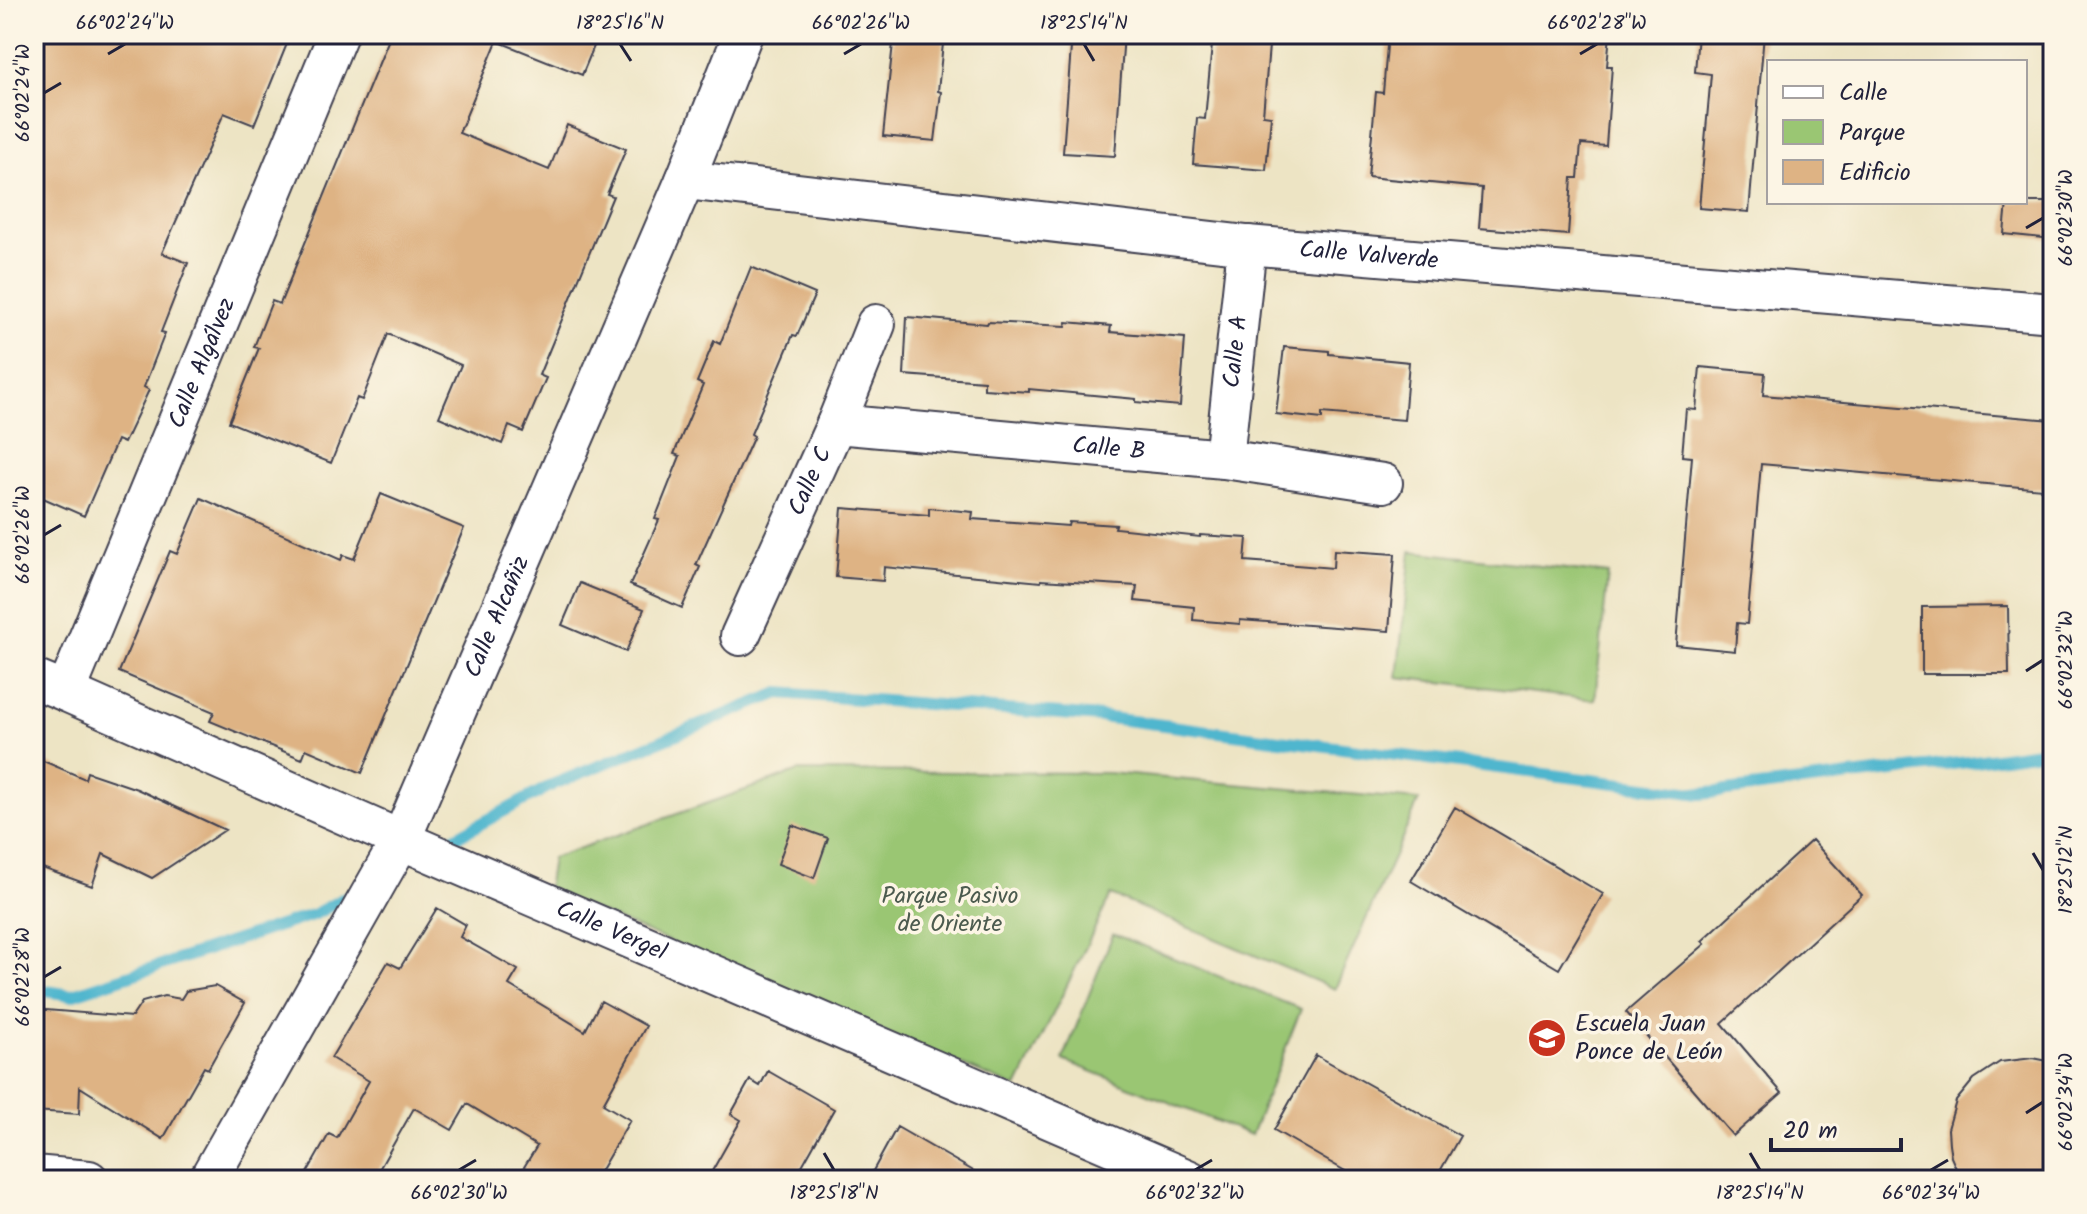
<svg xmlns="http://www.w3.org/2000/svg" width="2087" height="1214" font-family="Kalam,sans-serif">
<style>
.green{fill:#9ac673;stroke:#5e7457;stroke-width:2}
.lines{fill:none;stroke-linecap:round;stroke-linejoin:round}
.stream{stroke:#50b6ce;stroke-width:12}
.building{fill:#deb384}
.street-casing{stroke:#403f50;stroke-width:42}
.street{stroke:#fff;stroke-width:38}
.ticks{fill:none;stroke:#22223b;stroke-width:3}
.labels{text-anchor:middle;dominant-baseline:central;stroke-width:7;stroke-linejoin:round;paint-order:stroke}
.street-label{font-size:24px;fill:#22223b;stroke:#fcf5e5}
.park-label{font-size:24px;fill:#4c5b4f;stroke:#fcf5e5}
.poi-label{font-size:24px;fill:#22223b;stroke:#fcf5e5;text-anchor:start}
.neatline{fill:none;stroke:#22223b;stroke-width:3}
.ticks-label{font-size:20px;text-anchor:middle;fill:#22223b}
</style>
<rect width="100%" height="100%" fill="#fcf5e5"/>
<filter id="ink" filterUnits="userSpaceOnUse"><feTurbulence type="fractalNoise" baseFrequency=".0125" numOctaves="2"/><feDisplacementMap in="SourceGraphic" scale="16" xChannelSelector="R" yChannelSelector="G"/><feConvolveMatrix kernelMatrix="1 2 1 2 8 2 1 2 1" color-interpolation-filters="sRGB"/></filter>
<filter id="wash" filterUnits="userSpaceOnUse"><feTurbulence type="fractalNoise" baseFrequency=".006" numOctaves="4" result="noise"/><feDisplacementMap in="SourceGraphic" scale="32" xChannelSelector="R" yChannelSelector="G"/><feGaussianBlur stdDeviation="1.8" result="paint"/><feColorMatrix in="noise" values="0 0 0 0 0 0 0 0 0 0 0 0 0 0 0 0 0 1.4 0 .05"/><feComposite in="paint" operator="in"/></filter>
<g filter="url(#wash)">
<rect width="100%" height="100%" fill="#ede4c4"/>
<path class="green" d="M 1411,551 L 1608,574 L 1595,700 L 1397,677 Z
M 799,771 L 1108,773 L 1419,800 L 1335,989 L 1111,895 L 1017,1088 L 547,890 L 552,858 Z
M 1113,934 L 1301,1009 L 1251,1135 L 1063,1060 Z"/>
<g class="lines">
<path class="stream" d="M 438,847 L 554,784 L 779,693 L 1101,717 L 1701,794 L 1968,762 L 2053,750
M 34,989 L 71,995 L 315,914 L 359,890"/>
</g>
<g id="blocks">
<path class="building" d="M 34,34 L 291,34 L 254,125 L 224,113 L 162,253 L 188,263 L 161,332 L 165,333 L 144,387 L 149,390 L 124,443 L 117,440 L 84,516 L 34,494 Z
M 391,34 L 599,34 L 582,75 L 497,41 L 459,133 L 549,170 L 567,125 L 626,149 L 607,194 L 613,196 L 539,375 L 546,378 L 523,432 L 509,426 L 502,444 L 439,417 L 461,365 L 388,334 L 362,400 L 357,398 L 331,463 L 229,422 L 259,348 L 254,347 L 272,301 L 280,304 Z
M 894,34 L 944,34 L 938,91 L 941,92 L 935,141 L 883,136 Z
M 1072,34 L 1124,34 L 1115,156 L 1063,153 Z
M 1213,34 L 1270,34 L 1263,115 L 1271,116 L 1266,170 L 1193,164 L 1197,118 L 1205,119 Z
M 1388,34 L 1610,34 L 1607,66 L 1612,66 L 1606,146 L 1581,144 L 1578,178 L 1572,178 L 1568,235 L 1479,228 L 1482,188 L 1368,177 L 1376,92 L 1383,93 Z
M 1698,34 L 1764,34 L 1749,212 L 1699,208 L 1711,74 L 1695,72 Z
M 2007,202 L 2053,202 L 2053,239 L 2004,234 Z
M 751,267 L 815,294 L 797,336 L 793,335 L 751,434 L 754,436 L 696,565 L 700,567 L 682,608 L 630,585 L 659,520 L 655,519 L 680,456 L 674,454 L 703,385 L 697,382 L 714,341 L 720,344 Z
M 907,317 L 987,324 L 988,322 L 1066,326 L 1067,322 L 1111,326 L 1110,332 L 1185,338 L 1180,406 L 1136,402 L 1136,399 L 1029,389 L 1029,392 L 984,389 L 984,381 L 904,375 Z
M 1284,347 L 1329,351 L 1329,354 L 1409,362 L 1404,420 L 1322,413 L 1322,419 L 1276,414 Z
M 1700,367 L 1765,373 L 1763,395 L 2053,420 L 2053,490 L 1761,464 L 1747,624 L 1737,623 L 1735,651 L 1676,645 L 1692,457 L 1682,456 L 1686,409 L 1696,410 Z
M 381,494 L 464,528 L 362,773 L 306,749 L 302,759 L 210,721 L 214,712 L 119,672 L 170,551 L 177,554 L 201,498 L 341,560 L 343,555 L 354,559 Z
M 842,508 L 929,515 L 929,508 L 973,512 L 972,519 L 1068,526 L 1069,522 L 1116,525 L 1115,528 L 1200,537 L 1200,535 L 1247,538 L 1245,561 L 1333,568 L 1334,550 L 1395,554 L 1389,631 L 1240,620 L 1240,624 L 1193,620 L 1194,607 L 1135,601 L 1137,586 L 1041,580 L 1041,582 L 884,567 L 883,581 L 836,577 Z
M 580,583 L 644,609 L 626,652 L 562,625 Z
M 2008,606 L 2009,674 L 1922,674 L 1922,607 Z
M 34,757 L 85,779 L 87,772 L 137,789 L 225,830 L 152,878 L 103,854 L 92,886 L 34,865 Z
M 1455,807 L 1603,894 L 1559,969 L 1411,881 Z
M 792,825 L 828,838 L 814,878 L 778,864 Z
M 1812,840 L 1862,895 L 1722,1023 L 1782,1093 L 1733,1136 L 1626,1012 L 1705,944 L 1702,941 Z
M 437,908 L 466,925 L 460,937 L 518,970 L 509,985 L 585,1031 L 601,1001 L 646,1026 L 603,1104 L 630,1120 L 595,1180 L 516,1180 L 537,1146 L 467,1104 L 452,1130 L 414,1108 L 373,1180 L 303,1180 L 329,1134 L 337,1138 L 369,1081 L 331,1058 L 388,962 L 400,968 Z
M 215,986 L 245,1003 L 208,1069 L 204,1067 L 163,1139 L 80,1087 L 79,1114 L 34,1111 L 34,1009 L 132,1017 L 142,1002 L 164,996 L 181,999 L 186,991 Z
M 1316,1055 L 1460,1136 L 1435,1180 L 1361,1180 L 1274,1130 Z
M 2033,1058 L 2053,1062 L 2053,1180 L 1961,1180 L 1951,1157 L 1949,1144 L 1948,1129 L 1956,1101 L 1974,1079 L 2000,1062 Z
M 768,1071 L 834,1109 L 794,1180 L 707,1180 L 741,1120 L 731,1114 L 750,1080 L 760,1086 Z
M 897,1127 L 989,1180 L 868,1180 Z"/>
</g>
</g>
<g filter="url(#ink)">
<use href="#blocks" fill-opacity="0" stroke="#403f50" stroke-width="2"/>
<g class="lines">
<g class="street-casing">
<g id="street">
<path id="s1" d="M 685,180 L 1247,245 L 2053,313"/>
<path id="s2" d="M 836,424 L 1224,459 L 1383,483"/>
<path id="s3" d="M 1224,459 L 1247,245"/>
<path id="s4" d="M 740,636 L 836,424 L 876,324"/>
<path id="s5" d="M 34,679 L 66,692 L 401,840 L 1190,1180"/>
<path id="s6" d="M 66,692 L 338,34"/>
<path d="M 34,1175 L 89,1180"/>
<path id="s7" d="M 208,1180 L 401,840 L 685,180 L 743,34"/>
</g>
</g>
<use href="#street" class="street"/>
</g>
</g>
<path class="ticks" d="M 620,44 L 631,61M 1084,44 L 1094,61M 108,54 L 125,44M 844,54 L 861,44M 1580,54 L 1597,44M 44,93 L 61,83M 2026,228 L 2043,218M 44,535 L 61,525M 2026,671 L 2043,660M 2033,853 L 2043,870M 44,977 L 61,967M 2026,1113 L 2043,1102M 824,1153 L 834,1170M 1750,1153 L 1760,1170M 459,1170 L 476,1160M 1195,1170 L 1212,1160M 1931,1170 L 1948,1160"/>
<defs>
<g id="school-disc" transform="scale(2)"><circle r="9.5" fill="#c8321e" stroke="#fcf5e5"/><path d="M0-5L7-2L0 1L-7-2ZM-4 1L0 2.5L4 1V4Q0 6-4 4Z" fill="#fff"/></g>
</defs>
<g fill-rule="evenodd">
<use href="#school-disc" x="1547" y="1038"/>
</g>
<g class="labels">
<g class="street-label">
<text stroke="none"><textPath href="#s1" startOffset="688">Calle Valverde</textPath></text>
<text stroke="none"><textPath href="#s3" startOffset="108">Calle A</textPath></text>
<text stroke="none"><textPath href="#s6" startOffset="356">Calle Algálvez</textPath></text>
<text stroke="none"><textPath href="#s2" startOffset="274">Calle B</textPath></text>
<text stroke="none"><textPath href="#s4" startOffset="170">Calle C</textPath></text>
<text stroke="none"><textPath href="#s7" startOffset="634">Calle Alcañiz</textPath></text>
<text stroke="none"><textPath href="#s5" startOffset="630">Calle Vergel</textPath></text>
</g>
<g class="park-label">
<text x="950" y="896">Parque Pasivo<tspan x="950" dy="28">de Oriente</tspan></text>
</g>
<g class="poi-label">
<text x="1575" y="1024">Escuela Juan<tspan x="1575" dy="28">Ponce de León</tspan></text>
</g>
</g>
<rect width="2087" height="1214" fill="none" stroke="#fcf5e5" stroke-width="88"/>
<rect x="1767" y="60" width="260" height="144" fill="#fcf5e5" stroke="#a5a1a1" stroke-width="2"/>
<rect x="1783" y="86" width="40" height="12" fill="#ffffff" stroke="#a5a1a1" stroke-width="2"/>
<text x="1839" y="100" font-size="24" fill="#22223b">Calle</text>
<rect x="1783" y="120" width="40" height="24" fill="#9ac673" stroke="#a5a1a1" stroke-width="2"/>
<text x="1839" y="140" font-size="24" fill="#22223b">Parque</text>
<rect x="1783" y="160" width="40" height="24" fill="#deb384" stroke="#a5a1a1" stroke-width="2"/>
<text x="1839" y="180" font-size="24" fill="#22223b">Edificio</text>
<path d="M1771 1138v12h130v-12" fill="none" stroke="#22223b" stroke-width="4"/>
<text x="1783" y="1138" font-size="24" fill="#22223b" stroke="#fcf5e5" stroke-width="6" paint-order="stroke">20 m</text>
<rect x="44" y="44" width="1999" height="1126" class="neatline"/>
<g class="ticks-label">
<text x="125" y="29">66°02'24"W</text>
<text x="620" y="29">18°25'16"N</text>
<text x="861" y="29">66°02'26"W</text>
<text x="1084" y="29">18°25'14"N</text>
<text x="1597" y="29">66°02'28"W</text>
<text transform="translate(22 93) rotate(-90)" y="7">66°02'24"W</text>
<text transform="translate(2065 218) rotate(-90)" y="7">66°02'30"W</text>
<text transform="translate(22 535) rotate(-90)" y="7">66°02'26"W</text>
<text transform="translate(2065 660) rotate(-90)" y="7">66°02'32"W</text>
<text transform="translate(2065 870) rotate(-90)" y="7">18°25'12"N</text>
<text transform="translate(22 977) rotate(-90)" y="7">66°02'28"W</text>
<text transform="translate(2065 1102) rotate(-90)" y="7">66°02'34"W</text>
<text x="459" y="1199">66°02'30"W</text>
<text x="834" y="1199">18°25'18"N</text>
<text x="1195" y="1199">66°02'32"W</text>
<text x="1760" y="1199">18°25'14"N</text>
<text x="1931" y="1199">66°02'34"W</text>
</g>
</svg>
